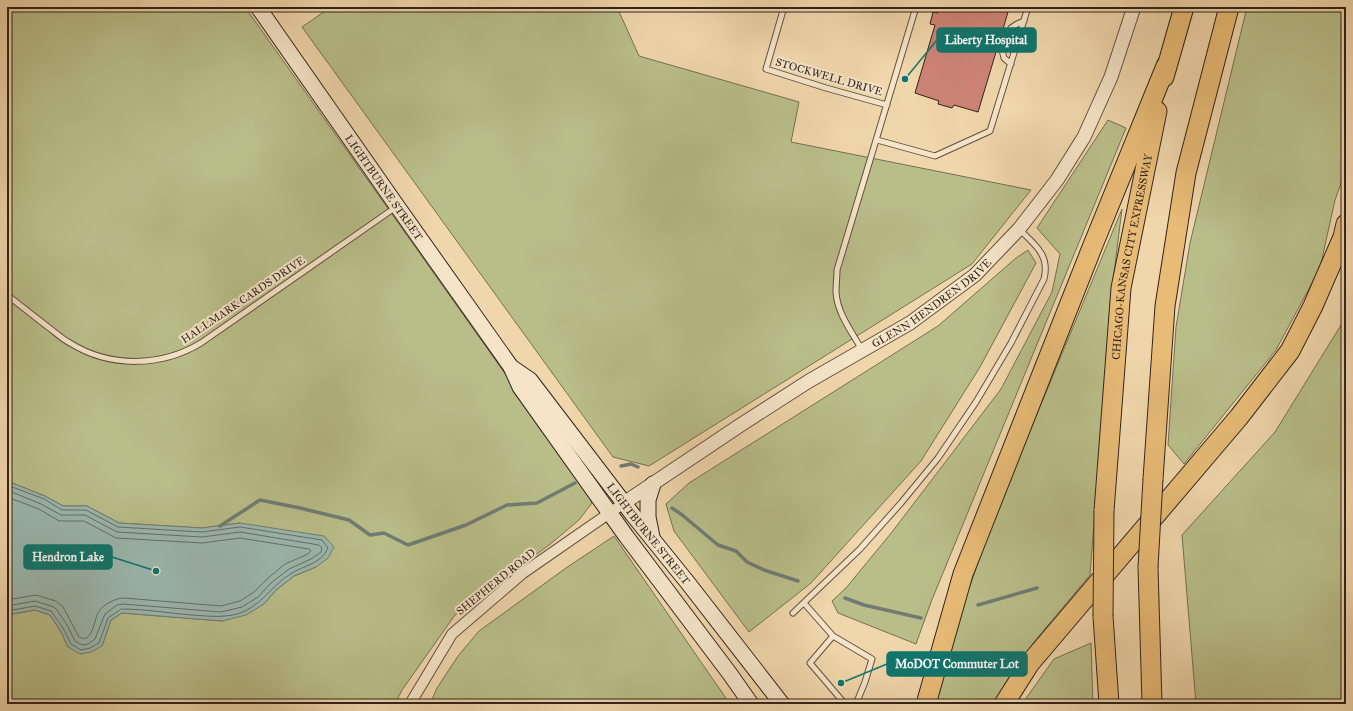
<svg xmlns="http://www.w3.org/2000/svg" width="1353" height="711" font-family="'IM FELL Great Primer',serif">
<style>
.green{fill:#b9be89;stroke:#747053}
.water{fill:#9bb8af;stroke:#707c75}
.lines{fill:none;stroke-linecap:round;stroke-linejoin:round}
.shore{stroke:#666e66;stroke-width:1}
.stream{stroke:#707c75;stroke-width:3.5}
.building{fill:#cd8476;stroke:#30231d}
.service-casing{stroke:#605040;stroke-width:7}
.minor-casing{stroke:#605040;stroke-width:12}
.tertiary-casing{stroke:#605040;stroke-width:15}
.secondary-casing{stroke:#30231d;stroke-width:17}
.motorway-casing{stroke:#30231d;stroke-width:21}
.service{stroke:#f5e4c8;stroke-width:5}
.minor{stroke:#f5e4c8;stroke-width:10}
.tertiary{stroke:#f5e4c8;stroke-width:13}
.secondary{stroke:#f5e4c8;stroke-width:15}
.motorway{stroke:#e8bb76;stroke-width:19}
.motorway-bridge-casing{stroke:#30231d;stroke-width:21;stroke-linecap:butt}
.motorway-bridge{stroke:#e8bb76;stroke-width:19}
.labels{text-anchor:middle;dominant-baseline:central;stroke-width:4;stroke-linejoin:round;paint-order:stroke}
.street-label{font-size:11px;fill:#30231d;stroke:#f5e4c8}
.leader{fill:none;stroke:#0f766e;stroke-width:1.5}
.callout-dot{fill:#0f766e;stroke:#f5e4c8;stroke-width:1.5}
.callout{fill:#0f766e;stroke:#0f766e;stroke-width:1.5}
.callout-label{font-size:12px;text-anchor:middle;font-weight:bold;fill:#fff}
</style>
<rect width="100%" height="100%" fill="#f0d6ab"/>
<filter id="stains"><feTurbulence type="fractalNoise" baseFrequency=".005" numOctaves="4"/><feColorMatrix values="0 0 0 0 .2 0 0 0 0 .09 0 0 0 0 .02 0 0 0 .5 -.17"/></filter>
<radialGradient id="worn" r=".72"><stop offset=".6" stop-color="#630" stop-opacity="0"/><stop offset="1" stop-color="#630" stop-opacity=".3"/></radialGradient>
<path class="green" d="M 7,7 L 245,7 L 584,485 L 592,503 L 579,520 L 549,545 L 455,615 L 402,690 L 395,704 L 7,704 L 7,615 L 35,610 L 50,615 L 60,630 L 68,647 L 102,646 L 111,620 L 122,613 L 222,621 L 264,604 L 276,590 L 294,576 L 316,567 L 240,523 L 202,528 L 119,523 L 87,506 L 63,506 L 45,496 L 7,481 Z
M 331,7 L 617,7 L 639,56 L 799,102 L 791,142 L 1031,190 L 972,264 L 649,466 L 613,457 L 302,27 Z
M 1247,7 L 1346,7 L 1346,169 L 1335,200 L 1320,268 L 1276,350 L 1184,464 L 1168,445 L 1176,327 L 1190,243 Z
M 1108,120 L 1126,128 L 931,602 L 916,644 L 838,613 L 832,601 L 846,588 L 892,532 L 1001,389 L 1052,292 L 1060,254 L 1037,228 Z
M 1122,209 L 1112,289 L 1090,575 L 1034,642 L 993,704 L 935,704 L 962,609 L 993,520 Z
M 1028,250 L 1036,263 L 980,367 L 921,461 L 811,583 L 749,632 L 674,531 L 666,504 L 689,483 L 938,326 L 1016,258 Z
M 1346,317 L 1346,704 L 1196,704 L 1182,535 L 1275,432 Z
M 614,536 L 730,704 L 430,704 L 437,688 L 458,656 L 479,631 L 566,568 Z
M 1091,643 L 1093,704 L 1022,704 L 1054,659 Z"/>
<path class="water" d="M 7,481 L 45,496 L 63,506 L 87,506 L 119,523 L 202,528 L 240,523 L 324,536 L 334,547 L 328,558 L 316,567 L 294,576 L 276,590 L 264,604 L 246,615 L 222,621 L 122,613 L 111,620 L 102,646 L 91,652 L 80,654 L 68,647 L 60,630 L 50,615 L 35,610 L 7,615 Z"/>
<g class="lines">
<path class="shore" d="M 7,485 L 44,499 L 62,510 L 86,510 L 118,527 L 202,532 L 240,527 L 322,540 L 328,548 C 321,564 305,565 292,573 C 274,583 264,602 245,611 C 228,619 209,616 191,615 C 168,613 144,609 121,609 L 108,618 L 99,643 L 90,648 L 81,650 L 71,644 L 63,628 L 51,611 L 35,606 L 7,611
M 7,490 L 41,504 L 61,515 L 85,515 L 117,532 L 202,537 L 240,532 L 319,545 L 322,548 L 321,552 L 311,559 L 289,569 L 271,583 L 258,597 L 242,607 L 221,612 L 123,604 L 117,605 L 105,614 L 95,639 L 88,644 L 82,645 L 75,641 L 67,625 L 57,610 L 54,607 L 35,601 L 7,606
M 7,497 L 39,509 L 59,521 L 84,521 L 116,538 L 202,543 L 240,538 L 309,549 L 311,551 L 308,554 L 285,564 L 267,579 L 254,592 L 240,601 L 221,606 L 124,598 C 116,598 104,604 99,611 C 94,618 93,645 79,637 L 63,607 L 56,601 L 36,595 L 7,600"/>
<path class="stream" d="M 621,466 L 631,464 L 638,467
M 672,508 L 681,514 L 718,545 L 736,551 L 747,562 L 764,570 L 798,581
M 220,526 L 260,500 L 300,508 L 349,520 L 370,535 L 384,533 L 408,545 L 466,525 L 507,505 L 537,503 L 575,483
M 845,598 L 864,605 L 921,618
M 978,605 L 1037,588"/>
</g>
<path class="building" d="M 940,7 L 990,7 L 1008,12 L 978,112 L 954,105 L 952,108 L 938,104 L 939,101 L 915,93 L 935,25 L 930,24 L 933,12 L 938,13 Z"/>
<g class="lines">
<g class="service-casing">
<path id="service" d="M 784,7 L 766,69 L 826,88 L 887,105
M 1011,64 L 1004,58 L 1002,50 L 1011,28 L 1017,24 L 1024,21
M 877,140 L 935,156 L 990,131 L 1028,7
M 7,295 C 21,306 34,316 48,327 C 55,332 62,339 70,343 C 110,368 161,367 201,343 L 396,207
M 862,350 C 852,332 837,313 836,292 C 836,285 837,277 837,270 L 916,7
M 804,603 L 833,636
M 793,613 L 860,549 L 901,503 L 938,458 L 976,402 L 1011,343 L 1044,279 C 1050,255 1035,245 1020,230
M 845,704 L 810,663 L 833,636 L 872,659 L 865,682 L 856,704"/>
</g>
<g class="minor-casing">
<path id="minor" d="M 410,704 L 452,634 L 523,573 L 624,503"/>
</g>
<g class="tertiary-casing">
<g id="tertiary">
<path id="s1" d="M 624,503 L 742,424 L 809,381 L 910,323 L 975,275 L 1019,229 L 1057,180 L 1084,137 L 1111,77 L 1134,7"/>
</g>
</g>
<g class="secondary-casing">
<g id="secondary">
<path id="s2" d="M 258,7 L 397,206 L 511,367 L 520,387 L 626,536 L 730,674 L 751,704"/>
<path id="s3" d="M 511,367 L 530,380 L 633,515 L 688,583 L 782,704"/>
<path d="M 652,537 L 648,517 L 648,500 L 653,484"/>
</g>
</g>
<g class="motorway-casing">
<g id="motorway">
<path d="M 1164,77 L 1184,7"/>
<path d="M 1153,479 L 1165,306 L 1186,173 L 1229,7"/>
<path id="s4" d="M 1104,511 L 1121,288 L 1157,111"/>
<path d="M 1148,567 L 1152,704"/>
<path d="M 1103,616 L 1109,704"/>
<path d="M 926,704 L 963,574 L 1093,245 L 1166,66"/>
<path d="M 1004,704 L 1030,663 L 1239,417 L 1290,351 L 1313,306 L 1343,237 L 1346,224"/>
</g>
</g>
<use href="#service" class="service"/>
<use href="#minor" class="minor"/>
<use href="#tertiary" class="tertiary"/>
<use href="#secondary" class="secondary"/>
<use href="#motorway" class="motorway"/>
<g class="motorway-bridge-casing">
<path id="motorway-bridge" d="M 1148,567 L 1153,479
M 1103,616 L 1104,511"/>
</g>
<use href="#motorway-bridge" class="motorway-bridge"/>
</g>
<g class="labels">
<g class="street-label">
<text transform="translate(829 77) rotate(16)">STOCKWELL DRIVE</text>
<text stroke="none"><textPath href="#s2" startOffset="220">LIGHTBURNE STREET</textPath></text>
<text stroke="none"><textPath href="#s4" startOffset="256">CHICAGO-KANSAS CITY EXPRESSWAY</textPath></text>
<text transform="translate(243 300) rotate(-34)">HALLMARK CARDS DRIVE</text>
<text stroke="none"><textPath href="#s1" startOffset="367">GLENN HENDREN DRIVE</textPath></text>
<text stroke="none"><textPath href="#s3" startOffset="217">LIGHTBURNE STREET</textPath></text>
<text transform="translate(496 582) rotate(-39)">SHEPHERD ROAD</text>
</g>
</g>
<path class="leader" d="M905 79L937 40M156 571L112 557M841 683L887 664"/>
<g class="callout-dot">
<circle cx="905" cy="79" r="4"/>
<circle cx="156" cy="571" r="4"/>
<circle cx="841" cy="683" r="4"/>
</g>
<g class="callout">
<rect x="937" y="28" width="99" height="24" rx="4"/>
<rect x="24" y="545" width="88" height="24" rx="4"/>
<rect x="887" y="652" width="140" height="24" rx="4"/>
</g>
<g class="callout-label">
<text x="986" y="44">Liberty Hospital</text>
<text x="68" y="561">Hendron Lake</text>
<text x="957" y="668">MoDOT Commuter Lot</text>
</g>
<rect width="1353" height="711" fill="none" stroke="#f0d6ab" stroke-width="24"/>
<rect x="8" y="8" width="1337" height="695" fill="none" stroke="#30231d" stroke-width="2"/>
<rect x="12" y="12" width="1329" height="687" fill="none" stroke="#30231d"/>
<rect width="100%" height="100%" filter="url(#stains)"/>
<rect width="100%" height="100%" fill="url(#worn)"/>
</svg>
